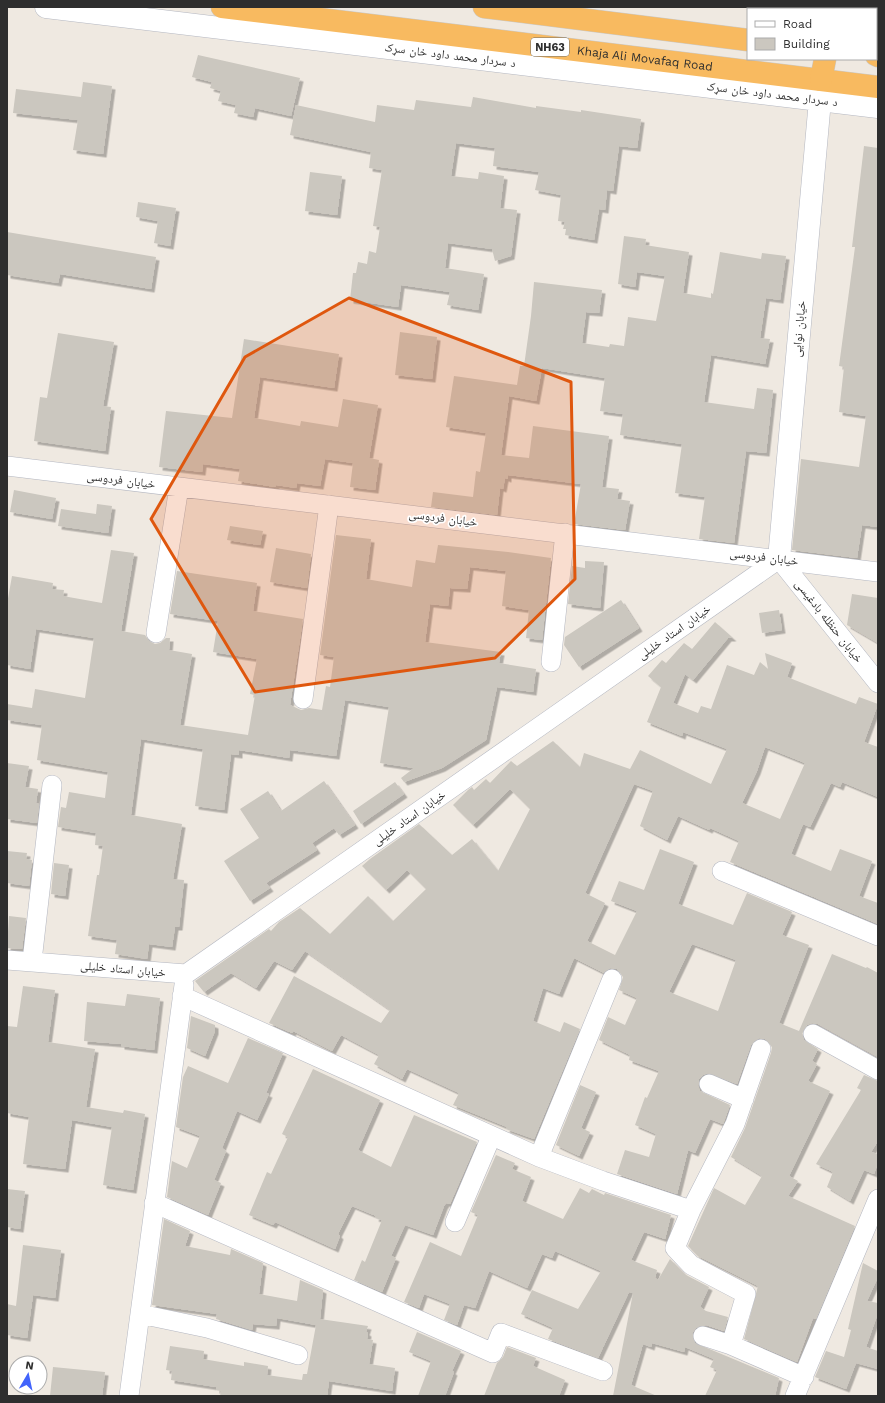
<svg xmlns="http://www.w3.org/2000/svg" width="885" height="1403" font-family="'Work Sans','Noto Naskh Arabic',sans-serif">
<style>
.building{fill:#cbc7bf;fill-rule:evenodd;filter:url(#shadow)}
.lines{fill:none;stroke-linecap:round;stroke-linejoin:round}
.minor-casing{stroke:#b4b7c1;stroke-width:20}
.tertiary-casing{stroke:#b4b7c1;stroke-width:23}
.trunk-casing{stroke:#c9c9c9;stroke-width:23}
.minor{stroke:#fff;stroke-width:19}
.tertiary{stroke:#fff;stroke-width:22}
.trunk{stroke:#f8ba60;stroke-width:22}
.marked{fill:#df570e;fill-opacity:0.2;stroke:#df570e;stroke-width:3;stroke-linejoin:round}
.labels{text-anchor:middle;dominant-baseline:central;stroke-width:3.5;stroke-linejoin:round;paint-order:stroke}
.shield{fill:#fff;stroke:#6d6d6d;stroke-width:1}
.shield-label{font-size:11px;font-weight:bold;fill:#2e2e2e}
.street-label{font-size:12px;fill:#2e2e2e;stroke:#fff}
</style>
<defs>
<filter id="shadow"><feDropShadow dx="3.5" dy="3.5" stdDeviation="0" flood-color="#0004"/></filter>
</defs>
<rect width="100%" height="100%" fill="#efe9e1"/>
<path class="building" d="M 198,55 L 300,78 L 291,116 L 255,108 L 253,117 L 234,113 L 236,105 L 218,101 L 221,91 L 210,88 L 212,82 L 192,77 Z
M 83,82 L 112,86 L 103,154 L 73,150 L 78,120 L 13,113 L 16,89 L 81,97 Z
M 473,97 L 536,108 L 536,106 L 581,112 L 581,110 L 641,119 L 637,148 L 619,146 L 613,191 L 607,190 L 605,210 L 599,209 L 594,240 L 565,235 L 566,229 L 563,229 L 565,222 L 558,221 L 561,195 L 535,190 L 539,172 L 493,166 L 495,148 L 456,143 L 451,176 L 478,179 L 479,172 L 504,176 L 500,208 L 517,210 L 511,256 L 495,261 L 492,249 L 448,243 L 445,268 L 484,274 L 478,310 L 447,305 L 450,292 L 401,285 L 398,307 L 350,300 L 353,273 L 356,273 L 358,262 L 367,264 L 369,251 L 376,253 L 380,227 L 373,226 L 382,170 L 369,168 L 371,152 L 290,135 L 296,105 L 375,122 L 377,105 L 414,110 L 416,100 L 471,107 Z
M 864,146 L 878,148 L 878,527 L 862,525 L 857,558 L 792,550 L 801,459 L 859,467 L 866,416 L 839,412 L 844,367 L 839,366 L 855,247 L 852,247 Z
M 310,172 L 342,176 L 337,215 L 305,211 Z
M 138,202 L 176,208 L 170,246 L 154,243 L 158,221 L 136,217 Z
M 7,232 L 156,257 L 151,289 L 60,274 L 58,283 L 7,275 Z
M 624,236 L 646,239 L 645,245 L 689,252 L 683,293 L 711,298 L 711,293 L 713,294 L 720,252 L 761,259 L 762,253 L 786,256 L 780,300 L 766,298 L 760,338 L 770,339 L 765,364 L 711,355 L 704,402 L 754,409 L 757,388 L 773,390 L 766,453 L 746,451 L 734,543 L 699,539 L 705,497 L 675,493 L 682,444 L 620,435 L 623,414 L 600,411 L 605,378 L 542,368 L 536,401 L 509,396 L 501,455 L 529,458 L 533,426 L 609,436 L 602,487 L 619,489 L 617,499 L 630,501 L 625,530 L 574,524 L 581,484 L 508,475 L 508,479 L 505,478 L 503,489 L 500,488 L 497,515 L 431,507 L 433,492 L 473,497 L 476,471 L 480,472 L 486,433 L 446,427 L 454,376 L 517,385 L 520,366 L 524,366 L 531,316 L 534,282 L 602,290 L 599,313 L 586,312 L 582,343 L 609,347 L 610,344 L 624,346 L 628,317 L 656,321 L 665,276 L 637,272 L 635,287 L 618,284 Z
M 400,332 L 437,337 L 432,379 L 395,375 Z
M 58,333 L 114,342 L 103,406 L 111,407 L 105,451 L 34,441 L 40,397 L 47,398 Z
M 244,339 L 339,354 L 334,388 L 260,377 L 254,418 L 300,426 L 301,421 L 338,427 L 343,399 L 378,405 L 369,458 L 379,460 L 375,490 L 350,487 L 353,463 L 325,459 L 320,486 L 297,483 L 296,488 L 276,485 L 275,487 L 238,481 L 240,469 L 203,464 L 202,472 L 159,467 L 166,411 L 232,418 Z
M 14,490 L 56,498 L 52,519 L 10,512 Z
M 97,504 L 112,506 L 108,533 L 58,526 L 61,509 L 96,514 Z
M 230,526 L 263,531 L 260,545 L 227,540 Z
M 336,535 L 371,539 L 366,579 L 412,587 L 416,560 L 435,563 L 438,545 L 508,552 L 551,558 L 542,640 L 526,638 L 529,610 L 502,606 L 506,571 L 470,567 L 467,589 L 450,588 L 448,606 L 430,604 L 425,642 L 501,652 L 499,663 L 536,669 L 533,692 L 497,687 L 486,740 L 442,768 L 404,782 L 401,778 L 414,768 L 380,763 L 389,707 L 345,700 L 336,756 L 290,750 L 289,758 L 239,750 L 239,755 L 231,754 L 224,810 L 195,806 L 203,749 L 141,739 L 131,815 L 182,824 L 173,879 L 184,880 L 179,927 L 175,927 L 172,947 L 149,944 L 147,959 L 115,954 L 117,940 L 88,936 L 97,875 L 99,875 L 103,846 L 95,845 L 96,833 L 58,827 L 61,807 L 66,808 L 69,792 L 105,798 L 108,772 L 37,760 L 42,725 L 7,720 L 7,704 L 32,708 L 35,689 L 85,698 L 94,638 L 36,629 L 30,669 L 7,665 L 7,604 L 12,576 L 53,583 L 52,589 L 64,590 L 63,596 L 102,603 L 111,550 L 134,553 L 121,631 L 145,635 L 149,641 L 155,644 L 160,643 L 166,638 L 170,638 L 169,650 L 192,654 L 180,725 L 248,735 L 255,695 L 250,694 L 257,659 L 213,652 L 218,621 L 170,614 L 177,571 L 257,583 L 253,611 L 303,619 L 290,705 L 301,710 L 309,708 L 322,710 L 326,686 L 330,687 L 334,657 L 320,655 Z
M 276,548 L 311,554 L 307,588 L 270,582 Z
M 585,561 L 604,562 L 600,608 L 568,604 L 572,566 L 585,568 Z
M 852,594 L 878,598 L 878,643 L 847,625 Z
M 621,600 L 639,628 L 579,667 L 564,645 L 565,637 Z
M 779,610 L 782,630 L 762,633 L 759,613 Z
M 715,622 L 733,638 L 728,638 L 693,680 L 685,674 L 673,703 L 698,713 L 701,706 L 711,709 L 727,665 L 754,675 L 760,662 L 768,669 L 765,653 L 792,663 L 787,677 L 856,704 L 859,697 L 878,704 L 864,742 L 878,747 L 878,797 L 842,782 L 840,787 L 831,783 L 810,827 L 803,824 L 791,854 L 831,871 L 840,849 L 872,861 L 859,896 L 878,903 L 878,924 L 730,862 L 739,841 L 710,828 L 709,830 L 678,816 L 667,840 L 640,826 L 653,791 L 634,784 L 585,893 L 605,903 L 587,941 L 615,955 L 637,911 L 611,901 L 619,881 L 644,890 L 660,849 L 694,862 L 678,904 L 733,925 L 747,893 L 792,912 L 782,935 L 809,945 L 779,1023 L 799,1031 L 832,954 L 866,968 L 867,967 L 878,973 L 878,1057 L 818,1024 L 812,1023 L 807,1025 L 802,1034 L 804,1040 L 818,1049 L 812,1061 L 817,1064 L 808,1081 L 830,1091 L 789,1176 L 798,1181 L 788,1196 L 855,1226 L 816,1319 L 813,1318 L 797,1362 L 744,1339 L 758,1286 L 698,1256 L 688,1246 L 714,1188 L 745,1205 L 762,1176 L 731,1157 L 745,1128 L 771,1053 L 772,1047 L 765,1039 L 759,1038 L 751,1045 L 737,1084 L 708,1073 L 703,1075 L 699,1079 L 698,1086 L 700,1091 L 730,1105 L 723,1124 L 710,1119 L 695,1153 L 688,1150 L 677,1194 L 617,1174 L 625,1150 L 649,1157 L 656,1134 L 635,1125 L 645,1097 L 647,1098 L 659,1071 L 629,1060 L 630,1055 L 599,1040 L 608,1017 L 625,1025 L 637,998 L 619,990 L 623,977 L 617,969 L 610,968 L 604,973 L 574,958 L 559,994 L 543,988 L 533,1021 L 560,1032 L 564,1022 L 580,1029 L 534,1139 L 506,1129 L 507,1127 L 453,1105 L 459,1093 L 407,1069 L 402,1079 L 374,1064 L 379,1055 L 341,1035 L 332,1051 L 293,1031 L 292,1033 L 269,1023 L 294,976 L 381,1023 L 390,1010 L 305,951 L 292,970 L 274,961 L 256,988 L 231,973 L 204,992 L 195,981 L 269,929 L 271,931 L 279,922 L 300,908 L 330,934 L 368,896 L 393,921 L 426,889 L 407,870 L 386,890 L 362,866 L 370,859 L 419,824 L 452,855 L 472,839 L 498,871 L 530,809 L 510,789 L 473,825 L 453,805 L 468,790 L 472,787 L 474,790 L 486,779 L 490,783 L 511,761 L 517,766 L 553,741 L 580,767 L 584,753 L 630,769 L 640,750 L 711,784 L 727,749 L 683,732 L 682,736 L 647,722 L 661,687 L 648,676 L 662,660 L 666,663 L 684,643 L 692,649 ZM 765,747 L 805,763 L 780,819 L 742,803 L 757,771 ZM 692,944 L 736,960 L 718,1011 L 669,992 Z
M 7,763 L 29,766 L 25,787 L 38,789 L 36,803 L 39,804 L 37,823 L 7,819 Z
M 324,781 L 355,825 L 339,835 L 334,828 L 312,843 L 317,850 L 266,883 L 270,888 L 250,901 L 224,861 L 259,838 L 240,809 L 268,791 L 281,811 Z
M 395,782 L 404,794 L 361,824 L 353,811 Z
M 7,851 L 27,853 L 26,859 L 32,860 L 29,886 L 7,883 Z
M 54,863 L 69,865 L 65,896 L 51,894 Z
M 9,916 L 26,918 L 22,949 L 7,948 Z
M 23,986 L 55,990 L 48,1042 L 95,1049 L 86,1107 L 123,1113 L 124,1110 L 145,1114 L 133,1190 L 103,1185 L 112,1127 L 72,1120 L 65,1169 L 23,1164 L 29,1117 L 7,1113 L 7,1026 L 17,1027 Z
M 127,994 L 160,998 L 154,1050 L 121,1046 L 121,1044 L 84,1041 L 87,1002 L 125,1006 Z
M 191,1016 L 215,1025 L 215,1031 L 205,1056 L 187,1048 Z
M 248,1038 L 283,1053 L 266,1093 L 269,1094 L 257,1120 L 237,1111 L 222,1148 L 226,1151 L 214,1180 L 221,1183 L 208,1215 L 167,1197 L 172,1161 L 187,1168 L 200,1136 L 176,1127 L 183,1077 L 188,1066 L 228,1083 Z
M 313,1069 L 380,1100 L 358,1150 L 391,1167 L 414,1115 L 477,1142 L 450,1204 L 446,1203 L 444,1206 L 433,1235 L 405,1225 L 391,1256 L 396,1258 L 382,1292 L 354,1280 L 362,1260 L 365,1262 L 382,1220 L 375,1218 L 376,1216 L 352,1206 L 338,1234 L 340,1236 L 335,1249 L 275,1222 L 273,1225 L 249,1215 L 267,1172 L 271,1174 L 288,1137 L 282,1134 Z
M 864,1075 L 878,1081 L 878,1141 L 871,1152 L 878,1154 L 878,1163 L 874,1174 L 864,1170 L 850,1201 L 827,1187 L 833,1172 L 816,1164 L 861,1090 L 857,1088 Z
M 580,1085 L 596,1092 L 581,1128 L 590,1132 L 579,1156 L 556,1145 Z
M 496,1155 L 515,1163 L 512,1169 L 531,1177 L 522,1201 L 563,1219 L 580,1188 L 589,1193 L 592,1189 L 604,1195 L 605,1193 L 671,1215 L 665,1239 L 644,1232 L 631,1260 L 657,1270 L 655,1278 L 658,1280 L 670,1259 L 686,1275 L 709,1287 L 700,1307 L 706,1311 L 728,1317 L 724,1331 L 706,1325 L 696,1328 L 692,1333 L 695,1343 L 779,1378 L 775,1396 L 705,1396 L 717,1370 L 710,1367 L 714,1359 L 685,1347 L 684,1352 L 652,1343 L 651,1347 L 643,1344 L 631,1385 L 657,1396 L 613,1396 L 633,1293 L 629,1292 L 598,1358 L 548,1339 L 553,1328 L 521,1314 L 532,1290 L 578,1309 L 601,1271 L 555,1251 L 552,1258 L 542,1254 L 527,1288 L 489,1271 L 475,1308 L 464,1305 L 457,1325 L 444,1320 L 450,1304 L 424,1294 L 419,1308 L 404,1302 L 430,1242 L 461,1256 L 478,1215 L 471,1212 Z
M 7,1189 L 25,1191 L 20,1229 L 7,1227 Z
M 164,1219 L 190,1231 L 185,1246 L 230,1255 L 231,1249 L 263,1263 L 259,1294 L 297,1301 L 300,1280 L 323,1290 L 320,1319 L 368,1326 L 366,1332 L 368,1333 L 367,1339 L 373,1340 L 369,1364 L 395,1368 L 392,1391 L 329,1381 L 327,1396 L 220,1396 L 221,1391 L 216,1390 L 216,1387 L 171,1380 L 172,1371 L 166,1370 L 170,1346 L 204,1351 L 203,1359 L 244,1366 L 244,1362 L 268,1366 L 267,1375 L 302,1380 L 303,1374 L 307,1374 L 316,1325 L 277,1318 L 276,1326 L 253,1324 L 252,1330 L 216,1319 L 217,1314 L 152,1305 Z
M 23,1245 L 61,1250 L 55,1298 L 33,1295 L 27,1338 L 7,1335 L 7,1304 L 16,1306 Z
M 863,1263 L 878,1271 L 878,1277 L 867,1301 L 878,1303 L 878,1313 L 866,1347 L 878,1351 L 878,1369 L 856,1363 L 846,1389 L 815,1377 L 826,1351 L 844,1357 L 851,1330 L 848,1329 Z
M 417,1332 L 461,1351 L 452,1371 L 454,1372 L 445,1396 L 418,1396 L 431,1361 L 409,1352 Z
M 507,1347 L 536,1358 L 533,1366 L 565,1380 L 559,1396 L 484,1396 L 497,1363 L 503,1357 Z
M 53,1367 L 105,1372 L 102,1396 L 50,1396 Z"/>
<g class="lines">
<g class="minor-casing">
<path id="minor" d="M 7,466 L 878,572
M 156,633 L 179,487
M 551,662 L 565,533
M 303,699 L 329,505
M 722,871 L 878,936
M 7,960 L 186,974 L 779,559 L 878,683
M 32,961 L 52,785
M 182,996 L 539,1157 L 603,1181 L 691,1210
M 813,1034 L 878,1070
M 709,1084 L 744,1099
M 539,1157 L 612,979
M 154,1203 L 493,1353 L 501,1333 L 603,1371
M 455,1222 L 491,1137
M 140,1314 L 207,1328 L 298,1355
M 703,1336 L 731,1345 L 804,1377
M 731,1345 L 746,1294 L 691,1265 L 675,1248 L 691,1210 L 735,1124 L 761,1049
M 129,1396 L 184,985
M 795,1396 L 878,1199"/>
</g>
<g class="tertiary-casing">
<path id="tertiary" d="M 46,7 L 878,107
M 759,7 L 776,9
M 832,9 L 833,7
M 876,21 L 878,21
M 779,559 L 820,100"/>
</g>
<g class="trunk-casing">
<g id="trunk">
<path id="s1" d="M 222,7 L 878,87"/>
<path d="M 484,7 L 748,40"/>
<path d="M 876,55 L 878,56"/>
<path d="M 821,80 L 825,59"/>
</g>
</g>
<use href="#minor" class="minor"/>
<use href="#tertiary" class="tertiary"/>
<use href="#trunk" class="trunk"/>
</g>
<path class="marked" d="M 349,298 L 571,382 L 575,579 L 495,658 L 255,692 L 151,519 L 245,357 Z"/>
<g class="labels">
<rect class="shield" x="531" y="38" width="38" height="18" rx="3"/>
<g class="shield-label">
<text x="550" y="47">NH63</text>
</g>
<g class="street-label">
<text transform="translate(450 55) rotate(7)">د سردار محمد داود خان سړک</text>
<text stroke="none"><textPath href="#s1" startOffset="426">Khaja Ali Movafaq Road</textPath></text>
<text transform="translate(772 94) rotate(7)">د سردار محمد داود خان سړک</text>
<text transform="translate(799 329) rotate(-85)">خیابان نوایی</text>
<text transform="translate(121 480) rotate(7)">خیابان فردوسی</text>
<text transform="translate(443 518) rotate(7)">خیابان فردوسی</text>
<text transform="translate(764 557) rotate(7)">خیابان فردوسی</text>
<text transform="translate(829 621) rotate(52)">خیابان حنظله بادغیسی</text>
<text transform="translate(674 632) rotate(-35)">خیابان استاد خلیلی</text>
<text transform="translate(409 818) rotate(-35)">خیابان استاد خلیلی</text>
<text transform="translate(123 969) rotate(5)">خیابان استاد خلیلی</text>
</g>
</g>
<rect width="885" height="1403" fill="none" stroke="#2e2e2e" stroke-width="16"/>
<rect x="747" y="8" width="130" height="52" fill="#ffffff" stroke="#ababab"/>
<rect x="755" y="21" width="20" height="6" fill="#ffffff" stroke="#ababab"/>
<text x="783" y="28" font-size="12" fill="#2e2e2e">Road</text>
<rect x="755" y="38" width="20" height="12" fill="#cbc7bf" stroke="#ababab"/>
<text x="783" y="48" font-size="12" fill="#2e2e2e">Building</text>
<g transform="translate(28 1375) rotate(9)"><circle r="19" fill="#ffffff" stroke="#ababab"/>
<path d="M0-3L7 15L0 10L-7 15Z" fill="#4264fb"/>
<text y="-6" font-size="11" font-weight="bold" text-anchor="middle" fill="#2e2e2e">N</text>
</g>
</svg>
